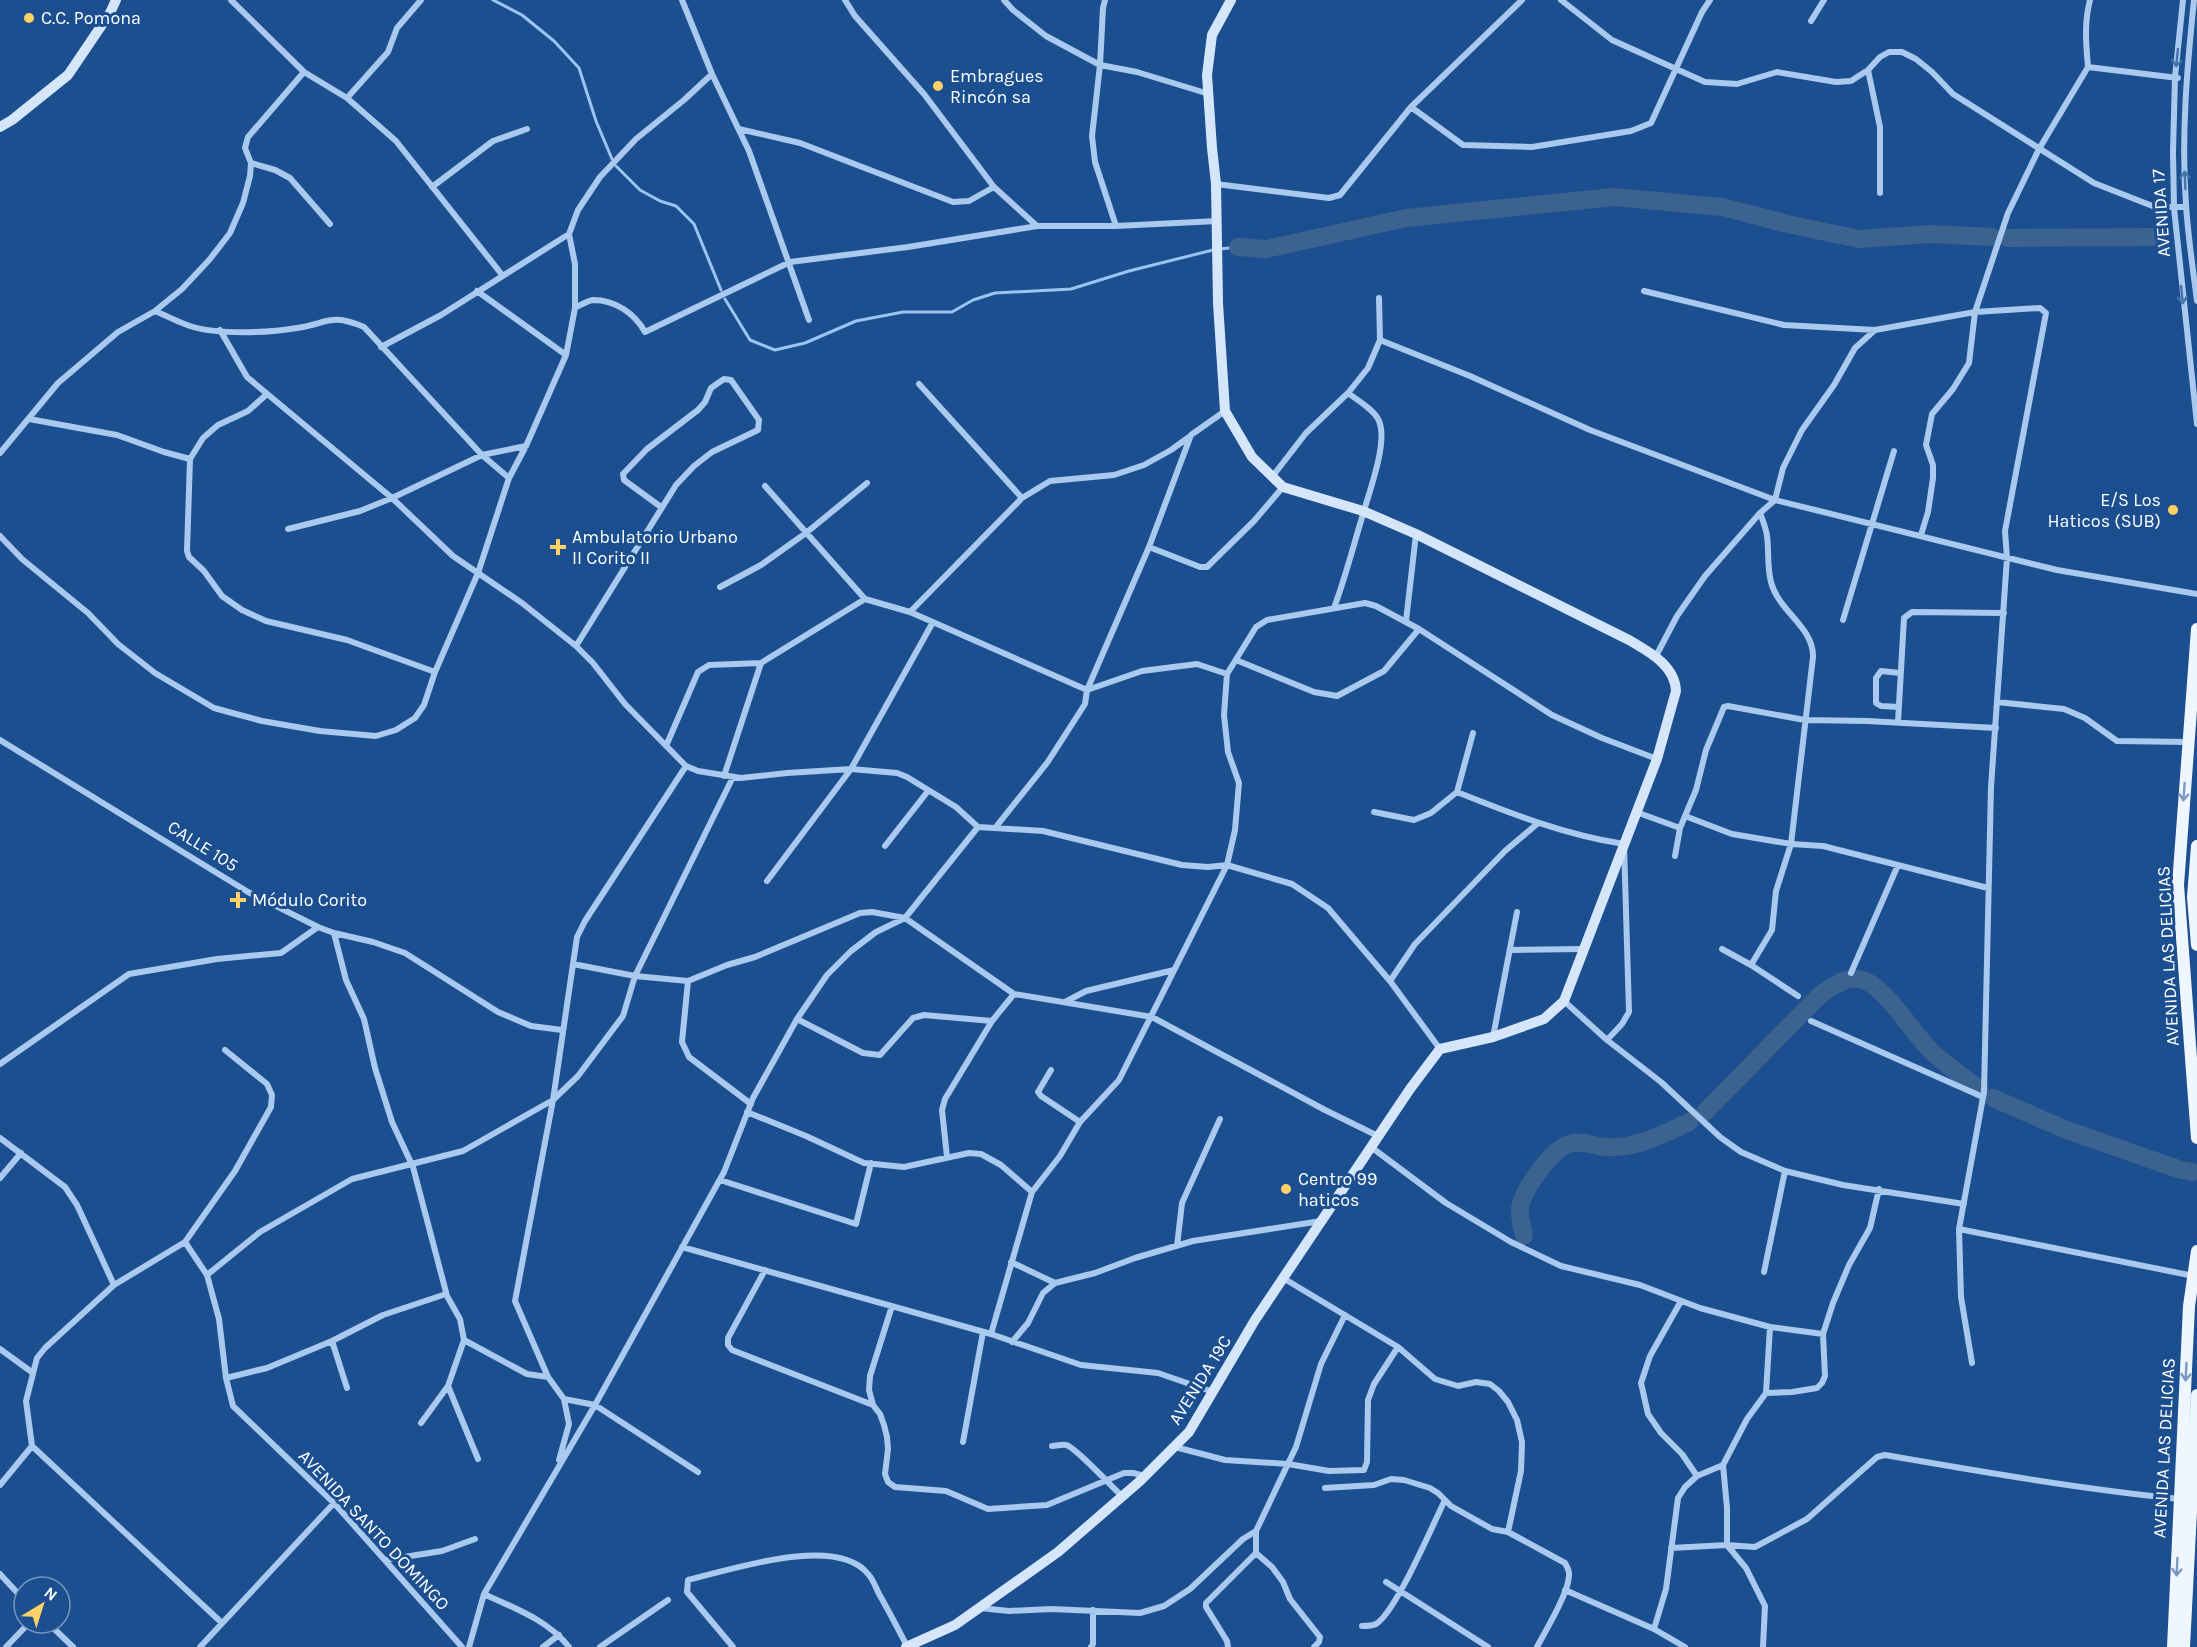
<svg xmlns="http://www.w3.org/2000/svg" width="2197" height="1647" font-family="Karla,sans-serif">
<style>
.lines{fill:none;stroke-linecap:round;stroke-linejoin:round}
.stream{stroke:#9cc4f0;stroke-width:3}
.river{stroke:#3c6290;stroke-width:18}
.street{stroke:#a9c9ee;stroke-width:6}
.secondary{stroke:#d6e6fa;stroke-width:10}
.primary{stroke:#f0f6ff;stroke-width:12}
.oneway{stroke:#4674ac}
.oneway2{stroke:#7b9ac1}
.poi-dot{fill:#ffd166;stroke:#1b4f8f;stroke-width:2}
.labels{text-anchor:middle;dominant-baseline:central;stroke-width:6;stroke-linejoin:round;paint-order:stroke}
.poi-label{font-size:18px;fill:#fff;stroke:#1b4f8f;text-anchor:start}
.street-label{font-size:18px;fill:#fff;stroke:#1b4f8f}
</style>
<rect width="100%" height="100%" fill="#1b4f8f"/>
<g class="lines">
<path class="stream" d="M 493,0 L 522,15 L 554,41 L 579,68 L 596,121 L 612,159
M 616,166 L 640,190 L 660,201 L 676,206 L 694,224 L 721,290
M 1220,249 L 1238,247
M 725,299 L 750,340 L 775,350 L 805,343 L 856,321 L 903,312 L 952,312 L 973,300 L 995,293 L 1071,289 L 1129,271 L 1213,250"/>
<path class="river" d="M 2008,238 L 2154,237
M 1238,247 L 1266,249 L 1406,218 L 1614,197 L 1722,207 L 1792,225 L 1859,239 L 1930,234 L 1992,237
M 1993,1098 L 2064,1129 L 2181,1170 L 2192,1172
M 1705,1112 L 1820,995 C 1831,988 1843,977 1858,979 C 1883,981 1914,1036 1933,1053 C 1948,1066 1965,1078 1980,1090
M 1524,1236 C 1522,1227 1519,1217 1520,1208 C 1522,1191 1551,1150 1569,1144 C 1581,1140 1594,1146 1606,1147 C 1637,1149 1661,1135 1689,1122"/>
<path class="street" d="M 682,0 L 712,74 L 749,151 L 809,320
M 845,0 L 855,16 L 924,94 L 994,187
M 1004,0 L 1013,10 L 1046,36 L 1100,65 L 1137,72 L 1209,94
M 1105,0 L 1103,8 L 1100,65 L 1092,136 L 1095,162 L 1116,226
M 1561,0 L 1612,40 L 1705,82 L 1737,84 L 1777,72 L 1836,82 L 1851,81 L 1868,70 L 1880,57 L 1889,52 L 1902,52 L 1916,59 L 1932,72 L 1953,94 L 2094,183 L 2155,207 L 2186,207
M 2090,0 C 2084,23 2086,44 2088,67 L 2178,78
M 2183,0 L 2175,77 L 2173,152 L 2174,208 L 2197,424
M 2194,0 C 2187,68 2181,136 2186,205 C 2188,237 2193,269 2197,301
M 1811,21 L 1824,0
M 1868,70 L 1880,127 L 1880,193
M 304,72 L 347,98 L 396,141 L 503,276
M 347,98 L 388,52 L 397,28 L 421,0
M 1411,107 L 1463,145 L 1532,147 L 1631,131 L 1651,123 L 1702,12 L 1710,0
M 739,129 L 800,143 L 953,202 L 969,201 L 994,187 L 1037,226
M 251,163 L 275,170 L 290,178 L 330,224
M 1216,184 L 1329,198 L 1340,195 L 1411,107 L 1522,0
M 432,187 L 493,141 L 527,129
M 477,291 L 566,355
M 1644,291 L 1784,325 L 1875,330 L 1975,312 L 2040,308 L 2046,313 L 2005,531 L 2007,558 L 1991,787 L 1984,1092 L 1959,1229 L 1961,1297 L 1972,1363
M 575,308 C 580,305 587,301 593,300 C 616,300 635,314 645,332 L 790,262 L 908,247 L 1037,226 L 1116,226 L 1217,221
M 155,311 C 167,316 178,322 190,326 C 217,335 268,333 297,328 C 329,323 330,313 364,327 L 482,455 L 509,478
M 220,330 L 247,377 L 392,498 L 453,556 L 522,603 L 576,646 L 593,663 L 625,704 L 686,766 L 698,771 L 741,778 L 787,773 L 851,769 L 897,773 L 907,777 L 956,807 L 978,827 L 1043,831 L 1182,865 L 1208,867 L 1227,865 L 1292,884 L 1328,908 L 1390,981 L 1440,1049
M 1380,340 L 1470,376 L 1590,430 L 1775,500 L 2057,570 L 2197,594
M 381,347 L 441,315 L 569,234 L 578,210 L 600,177 L 636,139 L 684,100 L 712,74
M 919,384 L 1022,498
M 267,394 L 248,411 L 218,425 L 203,438 L 190,459 L 187,551 L 189,557 L 204,571 L 222,596 L 242,610 L 266,621 L 347,640 L 435,672
M 29,419 L 117,435 L 164,452 L 190,459
M 0,453 L 58,383 L 118,332 L 155,311 L 182,289 L 210,259 L 230,233 L 243,203 L 250,176 L 251,163 L 245,148 L 248,137 L 304,72 L 231,0
M 1272,477 L 1306,433 L 1348,393 L 1368,368 L 1380,340 L 1379,298
M 765,486 L 865,599
M 288,529 L 360,511 L 392,498 L 482,455 L 526,446
M 1921,535 L 1928,512 L 1933,478 L 1933,465 L 1926,445 L 1932,414 L 1953,389 L 1969,363 L 1975,312 L 2008,213 L 2039,149 L 2088,67
M 0,536 L 22,559 L 88,613 L 118,644 L 155,673 L 214,708 L 262,721 L 320,731 L 376,736 L 396,730 L 415,718 L 424,705 L 435,672 L 478,573 L 509,478 L 526,446 L 566,355 L 575,308 L 575,264 L 569,234
M 1149,547 L 1200,567 L 1207,567 L 1254,521 L 1283,487
M 720,587 L 761,565 L 806,533 L 867,483
M 1334,608 C 1346,576 1354,543 1364,511 C 1370,489 1388,442 1379,421 C 1375,410 1357,400 1348,393
M 910,612 L 1022,498 L 1050,481 L 1114,475 L 1144,465 L 1171,450 L 1189,437
M 1843,620 L 1894,451
M 1406,621 L 1416,534
M 576,646 L 676,485 L 694,466 L 712,452 L 758,430 L 759,420 L 731,380 L 724,379 L 711,388 L 705,402 L 698,410 L 647,449 L 623,474 L 624,480 L 661,507
M 1656,656 L 1677,616 L 1705,576 L 1760,513 L 1775,500 L 1783,468 L 1802,430 L 1834,385 L 1855,348 L 1875,330
M 1236,660 L 1314,692 L 1337,696 L 1384,671 L 1419,629
M 1997,702 L 2064,709 L 2085,718 L 2117,741 L 2188,742
M 1899,707 L 1881,706 L 1876,703 L 1876,678 L 1881,671 L 1900,673
M 1898,722 L 1904,618 L 1912,612 L 2004,613
M 0,740 L 248,892 L 318,927 L 334,933 L 373,942 L 405,953 L 498,1012 L 531,1026 L 562,1030
M 666,746 L 698,672 L 709,665 L 761,663 L 865,599 L 910,612 L 1087,690 L 1142,671 L 1197,664 L 1227,674
M 724,776 L 761,663
M 1457,792 C 1512,814 1565,835 1624,844 L 1629,1012 L 1622,1024 L 1607,1040
M 1374,812 L 1414,820 L 1431,813 L 1457,792 L 1473,733
M 1636,812 L 1680,828
M 1685,816 L 1732,834 L 1791,844 L 1823,846 L 1988,888
M 995,828 L 1047,763 L 1085,704 L 1087,690 L 1149,547 L 1191,435 L 1225,411
M 885,846 L 928,791
M 1675,856 L 1680,828 L 1696,790 L 1706,750 L 1724,707 L 1728,706 L 1805,720 L 1867,721 L 1996,728
M 767,881 L 851,769 L 933,622
M 334,933 L 346,980 L 364,1019 L 375,1068 L 392,1122 L 413,1167 L 447,1296 L 460,1319 L 464,1340 L 448,1386 L 478,1459
M 1722,949 L 1751,965 L 1772,930 L 1776,891 L 1791,844 L 1813,657 C 1814,627 1778,611 1771,582 C 1767,567 1769,551 1767,536 C 1766,528 1763,521 1760,513
M 1510,950 L 1584,949
M 573,964 L 635,976 L 688,981 L 727,965 L 755,957 L 860,913 L 872,912 L 905,918 L 1014,994 L 1152,1017 L 1325,1110 L 1378,1136
M 1751,965 L 1798,996
M 1851,973 L 1898,865
M 688,981 L 682,1042 L 689,1057 L 751,1104
M 1390,981 L 1415,944 L 1505,851 L 1537,824
M 1564,1001 L 1607,1040 L 1661,1082 L 1720,1137 L 1741,1152 L 1785,1171 L 1843,1185 L 1964,1204
M 1065,1002 L 1086,991 L 1174,970
M 797,1019 L 863,1053 L 880,1055 L 913,1018 L 924,1015 L 992,1021
M 1811,1021 L 1983,1097
M 1493,1037 L 1517,912
M 0,1064 L 129,974 L 217,959 L 281,953 L 318,927
M 1051,1070 L 1038,1092 L 1041,1096 L 1080,1122
M 747,1112 L 806,1136 L 864,1163 L 904,1167 L 969,1153 L 981,1154 L 1001,1165 L 1032,1192
M 0,1138 L 65,1187 L 77,1205 L 114,1285
M 1371,1147 L 1446,1203 L 1511,1242 L 1561,1266 L 1640,1285 L 1700,1308 L 1770,1327 L 1823,1334
M 947,1157 L 942,1110 L 945,1099 L 992,1021 L 1014,994
M 0,1178 L 21,1153
M 720,1180 L 856,1224 L 871,1163
M 1959,1229 L 2194,1276
M 185,1242 L 207,1275 L 219,1319 L 226,1378 L 233,1406 L 334,1503 L 462,1647
M 1177,1246 L 1182,1203 L 1220,1119
M 682,1247 L 991,1334 L 1081,1365 L 1158,1373 L 1213,1392
M 1011,1262 L 1055,1283
M 765,1270 L 728,1338 L 728,1345 L 732,1350 L 873,1405
M 1764,1272 L 1785,1171
M 207,1275 L 260,1232 L 352,1179 L 463,1151 L 553,1100 L 578,1076 L 623,1016 L 635,976 L 733,777
M 1283,1278 L 1398,1347 L 1435,1379 L 1458,1386 L 1476,1382 L 1490,1384 L 1499,1391 L 1508,1402 L 1517,1420 L 1522,1442 L 1521,1471 L 1508,1532 L 1565,1563 C 1567,1567 1570,1571 1569,1576 C 1568,1594 1546,1630 1537,1647
M 1681,1301 L 1650,1356 L 1641,1383 L 1648,1414 L 1661,1433 L 1682,1454 L 1697,1476
M 892,1306 L 870,1376 L 869,1390 L 873,1405 L 880,1414 L 884,1425 L 887,1437 L 888,1449 L 885,1474 L 888,1482 L 895,1487 L 946,1491 L 988,1509 L 1047,1505 L 1124,1473 L 1133,1473 L 1145,1476
M 991,1334 L 1032,1192 L 1060,1156 L 1080,1122 L 1119,1080 L 1227,865 L 1235,830 L 1239,783 L 1228,752 L 1224,715 L 1227,674 L 1256,627 L 1267,620 L 1365,603 L 1376,606 L 1419,629 L 1552,715 L 1602,738 L 1657,759
M 464,1340 L 527,1374 L 548,1377
M 332,1341 L 347,1388
M 1012,1342 L 1028,1323 L 1043,1293 L 1055,1283 L 1095,1273 L 1135,1258 L 1193,1241 L 1321,1221
M 0,1349 L 33,1373
M 226,1378 L 267,1368 L 332,1341 L 383,1315 L 446,1294
M 1766,1393 L 1792,1392 L 1817,1388 L 1822,1383 L 1825,1376 L 1823,1334 L 1833,1303 L 1849,1265 L 1870,1228 L 1879,1189
M 564,1399 L 595,1405 L 698,1472
M 421,1423 L 448,1386
M 963,1442 L 983,1332
M 1052,1446 C 1057,1446 1062,1444 1066,1445 C 1074,1446 1113,1488 1123,1497
M 1175,1447 L 1225,1460 L 1288,1464 L 1329,1471 L 1364,1470 L 1367,1462 L 1368,1400 L 1374,1384 L 1398,1347
M 559,1460 L 569,1424 L 564,1399 L 548,1377 L 515,1301 L 553,1100 L 577,937 L 585,921 L 686,766
M 1723,1465 L 1727,1508 L 1727,1545 L 1746,1568 L 1765,1606 L 1763,1647
M 0,1485 L 32,1446
M 1325,1488 L 1374,1485 L 1391,1479 L 1404,1480 L 1430,1488 L 1438,1493 L 1451,1506 L 1492,1529 L 1508,1532
M 1671,1548 L 1727,1545 L 1755,1547 L 1807,1519 L 1877,1457 L 1885,1455 C 1983,1472 2081,1489 2180,1499
M 1256,1553 L 1272,1567 L 1283,1582 L 1290,1599 L 1320,1637 L 1319,1642 L 1314,1647
M 385,1560 L 442,1551 L 475,1539
M 0,1574 L 24,1600
M 1386,1582 L 1488,1647
M 1565,1590 L 1654,1629 L 1685,1647
M 484,1594 C 514,1608 548,1620 569,1647
M 980,1608 L 1009,1611 L 1051,1609 L 1140,1613 L 1164,1606 L 1190,1589 L 1243,1539 L 1256,1531 L 1296,1447 L 1321,1364 L 1345,1315
M 48,1623 L 73,1647
M 222,1623 L 32,1446 L 26,1401 L 37,1358 L 45,1348 L 114,1285 L 185,1242 L 235,1171 L 271,1107 L 272,1095 L 267,1084 L 225,1050
M 1362,1626 C 1367,1626 1372,1626 1376,1624 C 1396,1612 1433,1524 1445,1500
M 1654,1629 L 1666,1589 L 1678,1498 L 1685,1487 L 1697,1476 L 1723,1465 L 1747,1419 L 1766,1393 L 1770,1327
M 6,1647 L 29,1623
M 200,1647 L 334,1503
M 469,1647 L 484,1594 L 595,1405 L 724,1172 L 753,1098 L 797,1019 L 827,975 L 851,951 L 876,932 L 905,918 L 978,827
M 543,1647 L 559,1635
M 600,1647 L 668,1600
M 733,1647 L 687,1592 L 688,1580 C 730,1570 836,1534 868,1574 C 873,1579 876,1588 879,1594 C 889,1611 898,1629 907,1646
M 1091,1647 L 1093,1644 L 1093,1610
M 1228,1647 L 1227,1641 L 1206,1607 L 1206,1603 L 1256,1553 L 1256,1531"/>
<path class="secondary" d="M 0,127 L 12,120 L 68,75 L 110,13 L 116,0
M 906,1647 L 955,1625 L 1058,1552 L 1140,1481 L 1189,1432 L 1255,1320 L 1410,1089 L 1440,1049 L 1493,1037 L 1544,1019 L 1564,1001 L 1657,759 L 1676,691 C 1675,665 1649,652 1629,640 L 1416,534 L 1363,511 L 1283,487 L 1252,457 L 1225,411 L 1218,303 L 1216,184 L 1212,148 L 1207,75 L 1212,35 L 1231,0"/>
<path class="primary" d="M 2197,629 L 2178,885 L 2197,1138
M 2197,846 L 2193,897 L 2197,945
M 2173,1647 L 2189,1306 L 2197,1251
M 2184,1647 L 2197,1395"/>
</g>
<defs><path id="oneway-shaft" d="M-6 0H5M1.5-3L5.5 0L1.5 3" fill="none" stroke-width="1.6" stroke-linecap="round" stroke-linejoin="round" transform="scale(1.5)"/></defs>
<g class="oneway">
<use href="#oneway-shaft" transform="translate(2177 58) rotate(96)"/>
<use href="#oneway-shaft" transform="translate(2185 180) rotate(-92)"/>
<use href="#oneway-shaft" transform="translate(2182 295) rotate(84)"/>
</g>
<g class="oneway2">
<use href="#oneway-shaft" transform="translate(2184 792) rotate(94)"/>
<use href="#oneway-shaft" transform="translate(2186 1372) rotate(93)"/>
<use href="#oneway-shaft" transform="translate(2177 1567) rotate(93)"/>
</g>
<g class="poi-dot">
<circle cx="29" cy="18" r="6"/>
<circle cx="938" cy="86" r="6"/>
<circle cx="2173" cy="510" r="6"/>
<path d="M555 538h6v6h6v6h-6v6h-6v-6h-6v-6h6z"/>
<path d="M235 891h6v6h6v6h-6v6h-6v-6h-6v-6h6z"/>
<circle cx="1286" cy="1189" r="6"/>
</g>
<g class="labels">
<g class="poi-label">
<text x="41" y="18">C.C. Pomona</text>
<text x="950" y="76">Embragues<tspan x="950" dy="21">Rincón sa</tspan></text>
<text x="2161" y="500" text-anchor="end">E/S Los<tspan x="2161" dy="21">Haticos (SUB)</tspan></text>
<text x="572" y="537">Ambulatorio Urbano<tspan x="572" dy="21">II Corito II</tspan></text>
<text x="252" y="900">Módulo Corito</text>
<text x="1298" y="1179">Centro 99<tspan x="1298" dy="21">haticos</tspan></text>
</g>
<g class="street-label">
<text transform="translate(2161 213) rotate(-94)">AVENIDA 17</text>
<text transform="translate(203 846) rotate(32)">CALLE 105</text>
<text transform="translate(2168 956) rotate(-93)">AVENIDA LAS DELICIAS</text>
<text transform="translate(1200 1380) rotate(-58)">AVENIDA 19C</text>
<text transform="translate(2164 1448) rotate(-87)">AVENIDA LAS DELICIAS</text>
<text transform="translate(374 1530) rotate(47)">AVENIDA SANTO DOMINGO</text>
</g>
</g>
<g transform="translate(42 1605) rotate(38)"><circle r="28" fill="#1b4f8f" stroke="#7695bc" stroke-width="1.5"/>
<path d="M0-4.5L10 22L0 15L-10 22Z" fill="#ffd166"/>
<text y="-9" font-size="16" font-weight="bold" text-anchor="middle" fill="#ffffff">N</text>
</g>
</svg>
